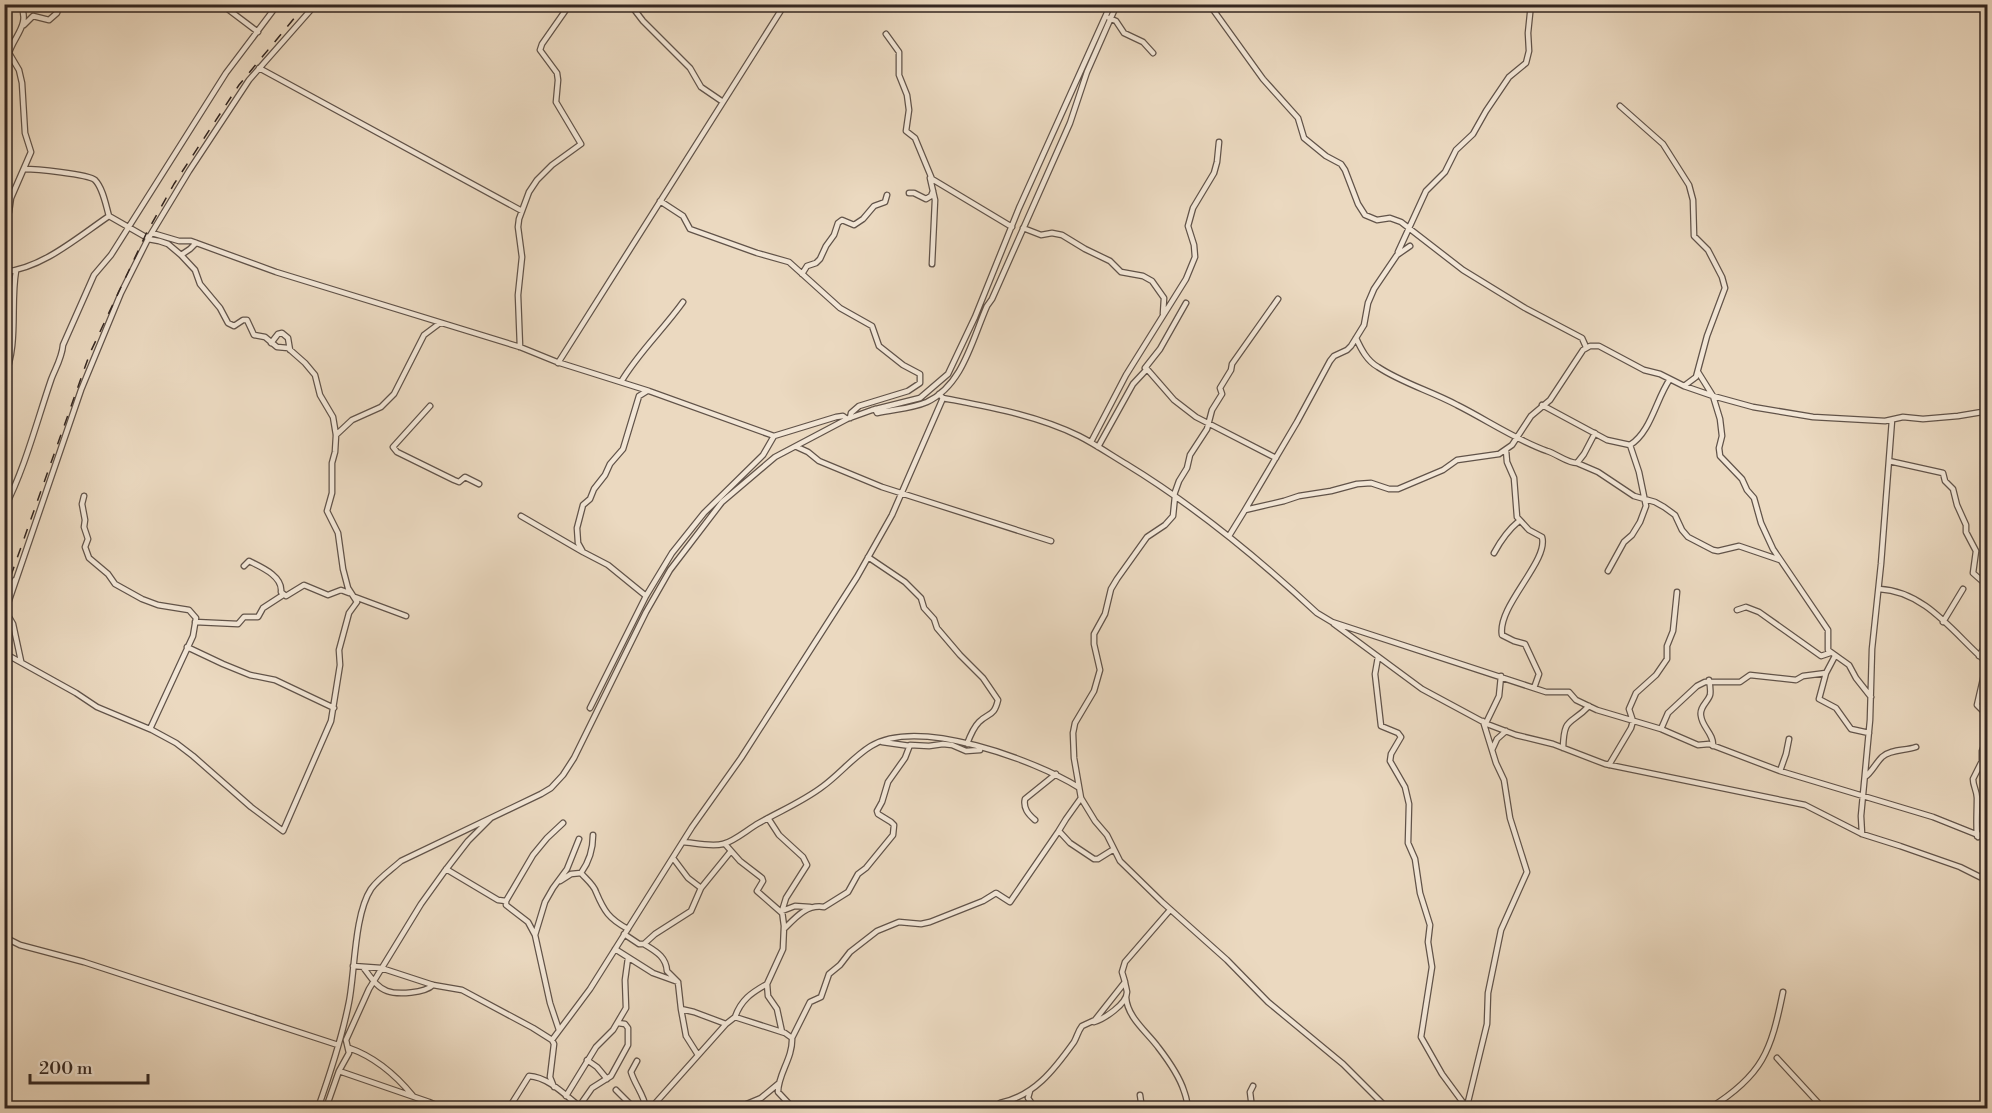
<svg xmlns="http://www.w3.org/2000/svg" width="1992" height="1113" font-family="'Libre Bodoni',serif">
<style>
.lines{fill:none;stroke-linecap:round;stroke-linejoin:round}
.minor-casing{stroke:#615349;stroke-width:7}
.minor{stroke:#f2e6d6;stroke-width:4.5}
.rail{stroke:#332621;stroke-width:1.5;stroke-dasharray:10 10;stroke-linecap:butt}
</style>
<rect width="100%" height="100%" fill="#ebd9c0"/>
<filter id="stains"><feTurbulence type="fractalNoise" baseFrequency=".00333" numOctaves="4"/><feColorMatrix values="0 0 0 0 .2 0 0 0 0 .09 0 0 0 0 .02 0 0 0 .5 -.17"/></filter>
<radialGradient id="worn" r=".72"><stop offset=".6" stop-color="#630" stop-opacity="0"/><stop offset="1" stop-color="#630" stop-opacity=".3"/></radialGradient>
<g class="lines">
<g class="minor-casing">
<path id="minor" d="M 221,4 L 258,32
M 630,4 L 643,21 L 690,68 L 701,87 L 723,102
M 1209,4 L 1263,79 L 1298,118 L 1304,138 L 1326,156 L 1341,164 L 1345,170 L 1358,204 L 1365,215 L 1377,220 L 1390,218 L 1401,222 L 1463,270 L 1525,308 L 1582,338 L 1586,347
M 1109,18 L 1116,21 L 1124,33 L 1143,42 L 1153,53
M 24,25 L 33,16 L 49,20 L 57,13 L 60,4
M 886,34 L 899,52 L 899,75 L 907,95 L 909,110 L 906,131 L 915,138 L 932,179 L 1012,227
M 259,68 L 522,211
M 1620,106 L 1663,144 L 1689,185 L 1693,200 L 1694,236 L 1708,250 L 1722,277 L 1725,288 L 1707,336 L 1696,377 L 1684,386
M 24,169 C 35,169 88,174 95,180 C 103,188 106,206 109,216 L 144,236 L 149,237
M 930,178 L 935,200 L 932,264
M 909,193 L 914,193 L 926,199 L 931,196 L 933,191
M 660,201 L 683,216 L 690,229 L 757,253 L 789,262 L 840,308 L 872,326 L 879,346 L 903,365 L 920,374 L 920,383 L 908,391 L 859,406 L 851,413 L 850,418
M 4,218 L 9,212 L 11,198 L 31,152 L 25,133 L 22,83 L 19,70 L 9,53 C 14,36 31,24 20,4
M 1023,228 L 1041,235 L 1052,233 L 1062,235 L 1085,249 L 1110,261 L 1121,272 L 1143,276 L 1152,281 L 1164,298 L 1163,314
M 152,233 L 179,241 L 191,241 L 276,272 L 520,347 L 557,362 L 649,391 L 774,436 L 836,417 L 843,416 L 847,419
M 1398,252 L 1426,191 L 1445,172 L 1456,150 L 1473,134 L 1486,111 L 1509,77 L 1526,63 L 1529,51 L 1528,33 L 1531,4
M 181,255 L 190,249 L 196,243
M 4,272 C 43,268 78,237 109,216
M 802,274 L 807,266 L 816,263 L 820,259 L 826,246 L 834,235 L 838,223 L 842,220 L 854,225 L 863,219 L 874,206 L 885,202 L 887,195
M 1356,338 C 1361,349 1367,361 1378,367 C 1402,383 1431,391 1457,405 C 1487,420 1516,440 1547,451 C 1557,454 1567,463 1577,463 L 1584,454 L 1595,433
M 271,343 L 278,334 L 282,333 L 288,338 L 290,350
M 520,347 L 518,295 L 522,257 L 518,227 L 519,219 L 529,192 L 537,180 L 552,165 L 581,144 L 556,102 L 558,80 L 557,73 L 540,50 L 542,44 L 570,4
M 558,363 L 785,4
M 1145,368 L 1160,349 L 1186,303
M 1698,372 L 1713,396 L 1720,419 L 1722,436 L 1719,448 L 1720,456 L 1742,479 L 1747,490 L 1754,498 L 1761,523 L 1773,549 L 1828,630 L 1828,650 L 1849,665 L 1856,678 L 1871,697
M 4,378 C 19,343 10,306 16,271
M 621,382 C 638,353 663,330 683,302
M 939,394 L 943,398 C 989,407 1036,415 1079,436 C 1095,444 1111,455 1126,464 C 1195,506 1258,558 1317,613 L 1332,622 L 1546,692 L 1569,692 L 1576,700 L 1597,710 L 1661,729 L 1698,745 L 1709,744 L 1780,771 L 1933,817 L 1988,839
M 1542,405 L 1607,440 L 1630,445 C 1651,432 1656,399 1670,379
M 430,406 L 393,447 L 397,452 L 454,480 L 459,482 L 465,477 L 479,484
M 875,409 L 877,413 C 894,409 911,409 927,402 C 963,385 972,340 987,306 L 992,299 L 1070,123 L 1087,72 L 1117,4
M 336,435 L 352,420 L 381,407 L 394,394 L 424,335 L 440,323
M 1091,442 L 1126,375 L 1186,279 L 1195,257 L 1194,245 L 1188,226 L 1193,208 L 1214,173 L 1217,162 L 1219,142
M 797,447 L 808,452 L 819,461 L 882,487 L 1051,541
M 1098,447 L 1133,384 L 1147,369 L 1174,400 L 1196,417 L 1276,458
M 1506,450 L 1507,462 L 1514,478 L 1517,517 L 1529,530 L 1542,537 C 1549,561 1497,606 1502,635 L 1514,641 L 1525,644 L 1539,674 L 1534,688
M 1889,461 L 1943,473 L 1945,481 L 1953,489 L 1957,505 L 1966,525 L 1966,532 L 1976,551 L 1973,573 L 1982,581 L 1988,578
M 1577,463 L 1598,472 L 1634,496 L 1655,502 L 1664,507 L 1675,515 L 1682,530 L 1688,537 L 1713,550 L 1718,551 L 1739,546 L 1780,560
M 1174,495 L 1179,481 L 1187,468 L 1190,455 L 1207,429 L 1212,410 L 1222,394 L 1220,388 L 1231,370 L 1232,364 L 1278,299
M 84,496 L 82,504 L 85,520 L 84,527 L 88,539 L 85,547 L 89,558 L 108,574 L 115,584 L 142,599 L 158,605 L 189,610 L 196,618 L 193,636 L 150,729
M 1175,496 L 1173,516 L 1165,525 L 1147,537 L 1117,579 L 1111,589 L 1105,614 L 1094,634 L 1094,644 L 1100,670 L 1094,691 L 1075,723 L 1073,733 L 1074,758 L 1081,798 L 1095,821 L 1107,835 L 1120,861 L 1162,902 L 1227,960 L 1268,1002 L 1343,1064 L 1387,1108
M 4,509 C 25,468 36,424 51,380 C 55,369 62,358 63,345 L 94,275 L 111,255 L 226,73 L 278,4
M 1245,510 L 1297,422 L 1330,361 L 1334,356 L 1347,350 L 1351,346 L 1364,325 L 1368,303 L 1374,289 L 1397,255 L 1410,246
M 521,516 L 583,552
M 1229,536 L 1245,510 L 1284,501 L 1299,496 L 1331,491 L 1357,484 L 1371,483 L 1389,489 L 1398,489 L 1443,470 L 1457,460 L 1499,454 L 1512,445 L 1531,416 L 1550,400 L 1583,350 L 1590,346 L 1599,346 L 1644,370 L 1660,374 L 1684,386 L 1713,396 L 1753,407 L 1813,417 L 1885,421 L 1903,417 L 1923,419 L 1958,416 L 1988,411
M 1494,553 C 1501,540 1508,530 1519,521
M 868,557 L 905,582 L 921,598 L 924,608 L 934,619 L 937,628 L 960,655 L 983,678 L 998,700 C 994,717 989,712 979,722 C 973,728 970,736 967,744
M 244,566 L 249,561 C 261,567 283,576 281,592 L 286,596 L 304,585 L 328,595 L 341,590 L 349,593
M 1608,571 L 1624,542 L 1632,535 L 1640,522 L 1646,506 L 1639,472 L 1630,445
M 15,580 L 6,597 L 6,612 L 13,624 L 21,661
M 1879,589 C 1924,591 1952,631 1983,659 L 1986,666 L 1977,705 L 1988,716
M 646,596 L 608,565 L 583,552 L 578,543 L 577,528 L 583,505 L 590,499 L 594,489 L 605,475 L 610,464 L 623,449 L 639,396 L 647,391
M 355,597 L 406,616
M 1737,610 L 1746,607 L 1759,612 L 1821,656 L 1830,653
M 4,615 L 81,390 L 121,293 L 148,239 L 189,171 L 249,80 L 316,4
M 195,622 L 238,624 L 244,617 L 258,617 L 263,608 L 283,595
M 1943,622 L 1963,589
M 1334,624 L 1422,689 L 1487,724 L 1516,735 L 1553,744 L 1605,764 L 1805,805 L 1862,834 L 1900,846 L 1960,867 L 1988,881
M 187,647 L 223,664 L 250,675 L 275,680 L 334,708
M 4,653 L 76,693 L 97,707 L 152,730 L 176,743 L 193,756 L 251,807 L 283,831 L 331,721 L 340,665 L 339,650 L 349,613 L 357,602 L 348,588 L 343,569 L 338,533 L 327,511 L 332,493 L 332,463 L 335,452 L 336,435 L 333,417 L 320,395 L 315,375 L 305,363 L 288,348 L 277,347 L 265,337 L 254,335 L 247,320 L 243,320 L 234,326 L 228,323 L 220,308 L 200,284 L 195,270 L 181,255 L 168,244 L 159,241 L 148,239
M 1979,656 L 1988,641
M 1378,657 L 1375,674 L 1381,726 L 1398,733 L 1401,737 L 1391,754 L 1390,761 L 1405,787 L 1409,804 L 1408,843 L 1415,859 L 1420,893 L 1430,925 L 1428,942 L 1432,967 L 1421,1037 L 1442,1074 L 1467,1108
M 1826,673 L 1819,699 L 1836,708 L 1851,729 L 1869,733
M 1709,680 C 1710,685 1711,690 1710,695 C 1708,702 1699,707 1701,716 C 1702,727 1714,734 1713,746
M 590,708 L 646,596 L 672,553 L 704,513 L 763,455 L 774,436
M 1486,723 L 1499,696 L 1501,676
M 1661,729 L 1668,713 L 1697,686 L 1705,682 L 1740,682 L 1750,675 L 1796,680 L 1803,676 L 1826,673 L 1835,656
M 882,742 L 910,746
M 1563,748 C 1564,716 1570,726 1589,706
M 1492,750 L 1497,739 L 1506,731
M 1609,765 L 1631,728 L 1633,721 L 1629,709 L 1636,693 L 1656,675 L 1667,659 L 1667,646 L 1673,631 L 1677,592
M 1780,771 L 1786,754 L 1789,739
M 1865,777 C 1872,772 1875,764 1882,757 C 1891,749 1905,751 1916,747
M 768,818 L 779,835 L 803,857 L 807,865 L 786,898 L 782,911 L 784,926 L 783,949 L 767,984 L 768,996 L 777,1009 L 782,1032
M 1035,820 C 1028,814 1023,808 1025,799 L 1056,774
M 1059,831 L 1070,843 L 1094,859 L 1098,859 L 1114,849
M 1862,834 L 1861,816 L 1870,720 L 1872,649 L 1881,564 L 1892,420
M 1977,836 C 1976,823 1977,810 1977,798 C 1977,791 1973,786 1973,779 L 1982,761 L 1982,751 L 1988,735
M 1978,837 L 1988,827
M 683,842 C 695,843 711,847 723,844 C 735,841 748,829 759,823 C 780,811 802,802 822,787 C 839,775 853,757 871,746 C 919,717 1034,760 1078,787
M 725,844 L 740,861 L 762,878 L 763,881 L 757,891 L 782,913
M 673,858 L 688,878 L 701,888
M 446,869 L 498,900 L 506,901 L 506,905 L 528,922 L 535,935 L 550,1003 L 559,1030
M 581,873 C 585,878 594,885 596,892 C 604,911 609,919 628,929
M 560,881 L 571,874 L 581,873 C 589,862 593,848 593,835
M 506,901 L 533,855 L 547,838 L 563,823
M 782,911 L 795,906 L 810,907
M 784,929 C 796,917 807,904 824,907 L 848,892 L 858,874 L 866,868 L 893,835 L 894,825 L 891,822 L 878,814 L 877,811 L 882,802 L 888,782 L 905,758 L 910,745 L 929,746 L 943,744 L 952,745 L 966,751 L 980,750
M 624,934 L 639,944 L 644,944 L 655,934 L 691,911 L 701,888 L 731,851
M 535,935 L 545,902 L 553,888 L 567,869 L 579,839
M 4,937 L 20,945 L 84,962 L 338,1045
M 644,944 C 655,951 666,956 667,971 L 678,982 L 681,1009 L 694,1012 L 726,1024 L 735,1017 L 785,1033 L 792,1038 C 793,1058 778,1074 778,1092 L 793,1108
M 615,949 L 653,973 L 678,982
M 353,966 L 381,968 L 433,985 L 462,990 L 533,1028 L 552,1040 L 554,1044 L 550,1077 L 554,1087
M 363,967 C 370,976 376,987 387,991 C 398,995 425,993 433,985
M 1126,997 C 1127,1017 1147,1032 1158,1047 C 1168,1060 1179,1075 1184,1091 C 1186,1097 1188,1102 1187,1108
M 681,1009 L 686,1036 L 698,1055
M 735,1017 C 741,1000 751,993 767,984
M 1094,1022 C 1104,1019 1127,1004 1127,992 C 1127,991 1125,983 1125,982
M 792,1038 L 810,1002 L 821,997 L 829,974 L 840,965 L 850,952 L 877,931 L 899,922 L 921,924 L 930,922 L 983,901 L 996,893 L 1010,902 L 1058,832 L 1066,819 L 1081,798
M 552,1040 L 590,989 L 692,827 L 741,758 L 857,577 L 892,515 L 943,398
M 349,1048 C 375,1057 395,1074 413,1096
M 1777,1058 L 1823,1108
M 587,1060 L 597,1067 L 607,1079
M 637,1061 L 631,1072 C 635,1085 644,1095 646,1108
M 339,1071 L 349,1053 L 346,1040 L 369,989 L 421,904 L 444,872 L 468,841 L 490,819
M 616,1090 L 634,1108
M 1030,1091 L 1028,1098 L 1035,1108
M 566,1096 L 596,1047 L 613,1030 L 626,1008 L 625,980 L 628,958
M 1467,1106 L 1487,1024 L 1488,993 L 1501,930 L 1527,872 L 1510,818 L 1504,780 L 1496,763 L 1483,721
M 318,1108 C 330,1074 342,1038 349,1002 C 355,972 354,915 371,889 C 379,878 391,870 401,861 L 541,794 L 551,788 L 563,775 L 574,758 L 646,612 L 670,570 L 722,502 L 775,457 L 847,419 L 872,410 L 920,398 L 948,374 L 975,317 L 1019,208 L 1111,4
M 326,1108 L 339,1071 L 429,1102 L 443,1108
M 509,1108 L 529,1076 C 548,1077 565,1095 579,1106 L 586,1108
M 578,1108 L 592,1088 L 611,1076 L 628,1045 L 628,1028 L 625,1024 L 618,1023
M 651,1108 L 726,1024
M 737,1108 L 761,1098 L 778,1084
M 999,1108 L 1000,1103 C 1034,1096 1054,1070 1074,1042 C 1077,1037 1078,1031 1082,1026 L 1095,1020 L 1125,982 L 1122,972 L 1125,962 L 1170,910
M 1136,1108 L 1141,1102 L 1140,1095
M 1252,1108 L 1250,1092 L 1253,1086
M 1710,1108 C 1763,1075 1771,1051 1783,992"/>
</g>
<use href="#minor" class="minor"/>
<path class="rail" d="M 4,595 L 90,353 L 147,232 L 174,184 L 239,85 L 306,4"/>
</g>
<rect width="1992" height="1113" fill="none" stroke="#ebd9c0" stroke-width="24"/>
<rect x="6" y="6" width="1980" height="1101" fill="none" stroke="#332621" stroke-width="3"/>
<rect x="12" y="12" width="1968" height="1089" fill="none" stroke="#332621" stroke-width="1.5"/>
<path d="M30 1074v9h118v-9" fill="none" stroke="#332621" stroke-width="3"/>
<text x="39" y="1074" font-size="18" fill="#332621" stroke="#f2e6d6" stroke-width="4.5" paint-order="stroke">200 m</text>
<rect width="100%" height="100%" filter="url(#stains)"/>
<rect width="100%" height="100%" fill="url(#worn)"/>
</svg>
